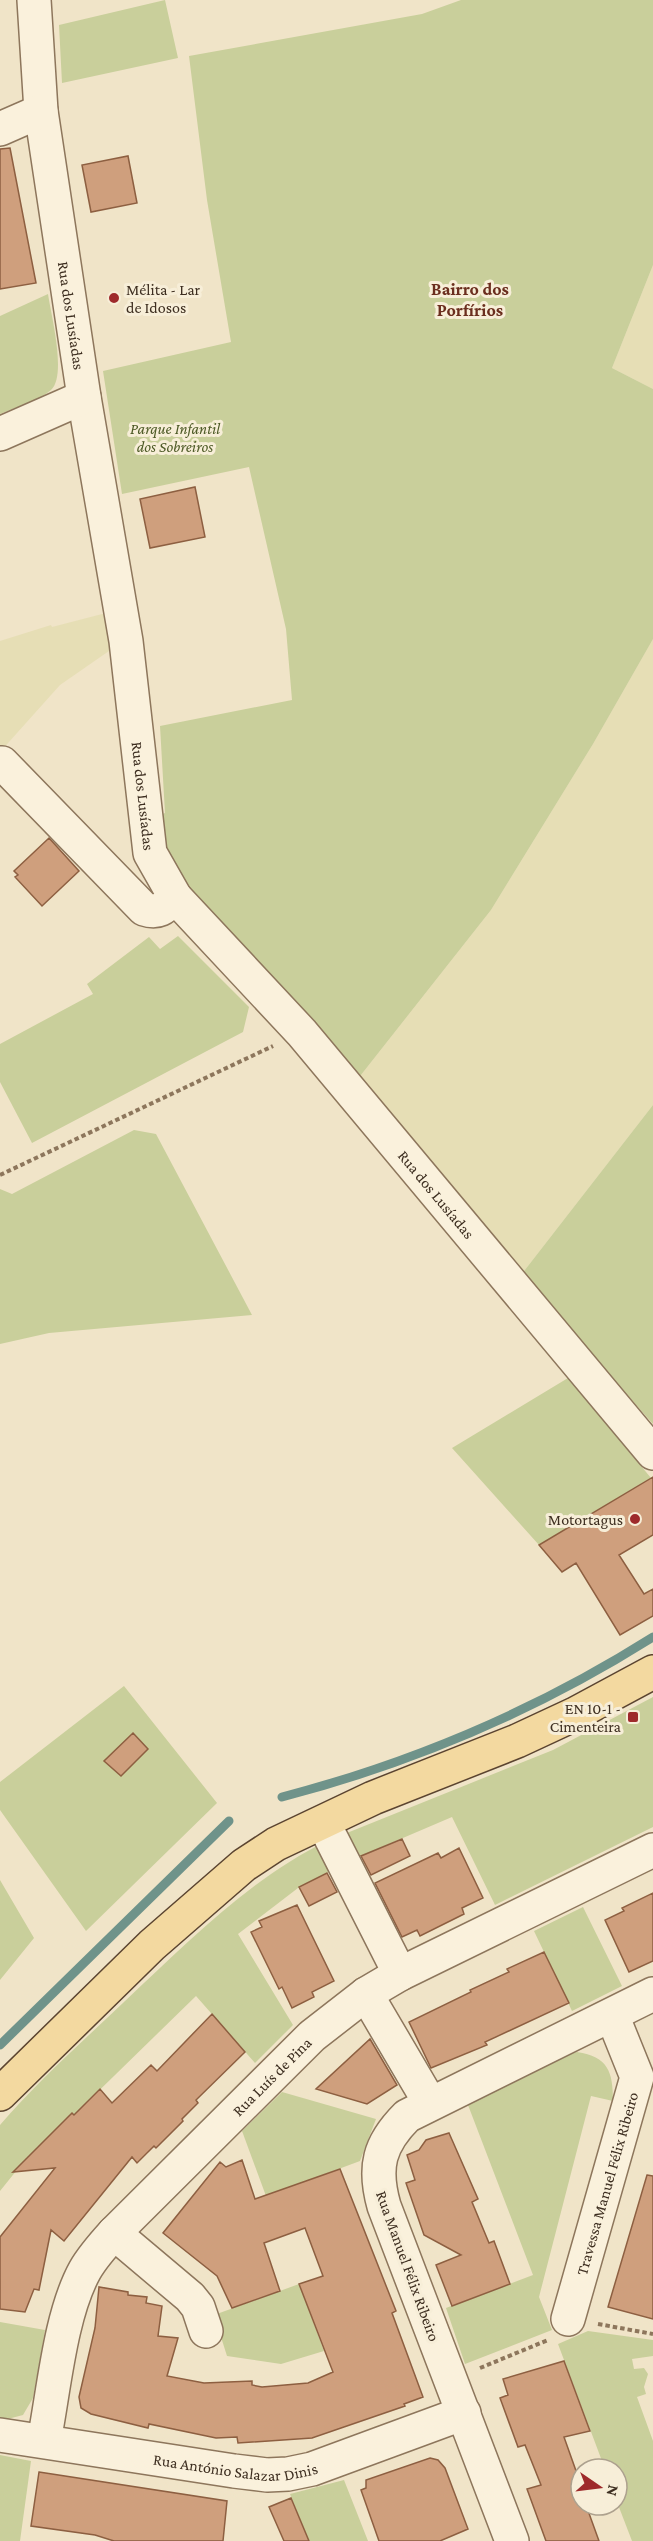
<svg xmlns="http://www.w3.org/2000/svg" width="653" height="2541" font-family="'Crimson Pro',serif">
<style>
.farmland{fill:#e6deb5}
.green{fill:#c9cf9b}
.lines{fill:none;stroke-linecap:round;stroke-linejoin:round}
.stream{stroke:#6f938a;stroke-width:9}
.building{fill:#cf9f7d;stroke:#8d5f41;stroke-width:1.5}
.street-casing{stroke:#8d765c;stroke-width:36}
.primary-casing{stroke:#5b4430;stroke-width:36}
.path{stroke:#8d765c;stroke-width:4;stroke-dasharray:4.5 3;stroke-linecap:butt}
.street{stroke:#faf1dc;stroke-width:33}
.primary{stroke:#f3d9a0;stroke-width:33}
.poi-dot{fill:#9e2a2b;stroke:#f7eed8;stroke-width:2}
.labels{text-anchor:middle;dominant-baseline:central;stroke-width:6;stroke-linejoin:round;paint-order:stroke}
.poi-label{font-size:16px;fill:#3d2e20;stroke:#f7eed8;text-anchor:end}
.street-label{font-size:16px;fill:#3d2e20;stroke:#f7eed8}
.park-label{font-size:16px;font-style:italic;fill:#4d5a26;stroke:#f7eed8}
.neighbourhood-label{font-size:18px;font-weight:bold;fill:#6b2e1e;stroke:#f7eed8}
</style>
<rect width="100%" height="100%" fill="#f0e4c8"/>
<path class="farmland" d="M 653,265 L 653,389 L 612,368 Z
M 106,613 L 114,653 L 109,651 L 60,685 L 0,752 L 0,641 L 51,625 L 52,627 Z
M 653,639 L 653,1105 L 521,1275 L 357,1080 L 491,910 L 593,744 Z"/>
<path class="green" d="M 165,0 L 178,58 L 62,83 L 59,25 Z
M 461,0 L 653,0 L 653,265 L 612,368 L 653,389 L 653,639 L 593,744 L 491,910 L 357,1080 L 295,1001 L 201,912 L 164,856 L 160,815 L 165,813 L 160,726 L 292,700 L 286,629 L 249,467 L 122,494 L 103,371 L 231,342 L 207,200 L 189,56 L 422,14 Z
M 48,294 C 51,315 67,375 51,390 C 38,401 16,407 0,414 L 0,316 Z
M 178,936 L 249,1007 L 243,1032 L 32,1143 L 0,1082 L 0,1044 L 93,994 L 87,984 L 149,937 L 160,949 Z
M 653,1105 L 653,1424 L 521,1275 Z
M 134,1130 L 156,1134 L 252,1315 L 49,1333 L 0,1344 L 0,1189 L 12,1194 Z
M 568,1378 L 651,1478 L 539,1545 L 452,1448 Z
M 124,1686 L 217,1803 L 86,1931 L 0,1810 L 0,1782 Z
M 653,1697 L 653,1827 L 495,1905 L 452,1817 L 349,1861 L 298,1888 L 238,1934 L 293,2025 L 255,2063 L 196,1996 L 74,2115 L 72,2113 L 25,2160 L 0,2191 L 0,2125 C 38,2081 82,2042 124,2002 C 187,1943 249,1879 327,1841 L 553,1750 Z
M 0,1880 L 34,1938 L 0,1980 Z
M 583,1907 L 622,1986 L 572,2011 L 534,1931 Z
M 577,2052 C 608,2057 613,2071 613,2101 L 591,2096 L 539,2297 L 552,2330 L 465,2364 L 446,2308 L 533,2275 L 468,2105 L 562,2055 Z
M 282,2092 L 376,2119 L 360,2161 L 266,2196 L 242,2131 Z
M 299,2284 L 324,2351 L 281,2364 L 227,2356 L 214,2315 Z
M 0,2322 L 45,2330 L 33,2398 L 23,2415 L 0,2421 Z
M 588,2331 L 653,2340 L 653,2356 L 632,2359 L 634,2369 L 644,2368 L 648,2374 L 644,2387 L 646,2394 L 637,2397 L 653,2441 L 653,2541 L 632,2541 L 617,2502 L 617,2469 L 605,2469 L 558,2344 Z
M 0,2455 L 31,2461 L 20,2541 L 0,2541 Z
M 344,2480 L 368,2541 L 309,2541 L 290,2494 Z"/>
<g class="lines">
<path class="stream" d="M 282,1797 C 412,1763 539,1709 653,1637
M 0,2045 L 229,1821"/>
</g>
<path class="building" d="M 10,148 L 36,283 L 0,289 L 0,149 Z
M 128,156 L 137,203 L 91,212 L 82,165 Z
M 195,487 L 205,537 L 150,548 L 140,499 Z
M 49,838 L 79,871 L 42,906 L 15,877 L 18,875 L 14,871 Z
M 653,1477 L 653,1535 L 619,1555 L 644,1594 L 653,1589 L 653,1616 L 620,1635 L 576,1563 L 562,1572 L 539,1545 Z
M 133,1733 L 148,1749 L 121,1776 L 104,1761 Z
M 402,1839 L 410,1856 L 371,1875 L 361,1856 Z
M 459,1848 L 483,1898 L 462,1908 L 464,1914 L 420,1936 L 417,1930 L 402,1937 L 375,1883 L 438,1853 L 441,1858 Z
M 327,1873 L 337,1892 L 309,1906 L 299,1887 Z
M 653,1893 L 653,1961 L 629,1972 L 605,1920 L 624,1911 L 622,1908 Z
M 297,1905 L 334,1981 L 312,1992 L 314,1997 L 292,2008 L 282,1987 L 279,1989 L 251,1932 L 262,1927 L 259,1921 Z
M 544,1952 L 569,2003 L 485,2042 L 487,2045 L 431,2068 L 409,2022 L 471,1992 L 470,1990 L 509,1972 L 507,1969 Z
M 212,2014 L 245,2052 L 196,2100 L 198,2103 L 182,2119 L 183,2121 L 156,2148 L 154,2146 L 137,2163 L 132,2157 L 64,2241 L 51,2230 L 39,2290 L 34,2289 L 25,2312 L 0,2309 L 0,2237 L 55,2168 L 13,2172 L 72,2113 L 74,2115 L 100,2089 L 112,2103 L 151,2065 L 157,2071 Z
M 370,2039 L 397,2085 L 367,2104 L 316,2089 Z
M 449,2133 L 478,2199 L 472,2202 L 489,2243 L 494,2241 L 510,2284 L 452,2306 L 436,2265 L 461,2255 L 424,2235 L 406,2183 L 415,2180 L 407,2155 L 419,2150 L 426,2140 Z
M 242,2160 L 255,2199 L 340,2169 L 396,2311 L 392,2313 L 423,2397 L 404,2404 L 405,2406 L 312,2438 L 238,2443 L 237,2437 L 216,2438 L 149,2424 L 148,2428 L 91,2414 L 81,2408 L 79,2397 L 95,2328 L 99,2287 L 128,2292 L 128,2295 L 147,2297 L 146,2303 L 162,2306 L 158,2336 L 178,2338 L 167,2376 L 204,2383 L 252,2381 L 252,2385 L 262,2387 L 308,2383 L 333,2372 L 299,2284 L 323,2276 L 305,2228 L 264,2243 L 280,2291 L 232,2308 L 217,2276 L 163,2233 L 220,2162 L 226,2167 Z
M 647,2175 L 653,2176 L 653,2319 L 608,2307 Z
M 564,2361 L 590,2431 L 564,2437 L 581,2485 L 581,2505 L 586,2505 L 599,2541 L 546,2541 L 527,2489 L 541,2485 L 525,2445 L 518,2447 L 500,2398 L 508,2395 L 503,2379 Z
M 430,2458 L 438,2460 L 445,2468 L 468,2529 L 440,2541 L 379,2541 L 361,2490 L 366,2488 L 366,2480 Z
M 39,2472 L 227,2501 L 223,2541 L 114,2541 L 95,2535 L 31,2526 Z
M 291,2498 L 309,2541 L 284,2541 L 269,2507 Z"/>
<g class="lines">
<g class="street-casing">
<g id="street">
<path id="s1" d="M 34,0 L 41,111 L 84,397 L 126,641 L 150,853 L 175,897 L 302,1033 L 653,1453"/>
<path d="M 0,129 L 41,111"/>
<path d="M 0,434 L 84,397"/>
<path d="M 2,763 L 144,909 C 159,914 164,908 175,897"/>
<path d="M 330,1836 L 400,1974"/>
<path d="M 366,1994 L 430,2103"/>
<path d="M 114,2233 L 190,2297 L 198,2307 L 206,2331"/>
<path id="s2" d="M 568,2319 L 637,2077 L 612,2015"/>
<path id="s3" d="M 0,2435 L 234,2471 L 267,2475 L 288,2474 L 312,2469 L 464,2413"/>
<path id="s4" d="M 44,2441 C 54,2390 60,2315 85,2270 C 93,2256 104,2244 114,2233 L 312,2036 L 366,1994 L 400,1974 L 653,1850"/>
<path d="M 512,2541 L 384,2206 C 373,2167 379,2144 407,2116 L 653,1994"/>
</g>
</g>
<g class="primary-casing">
<path id="primary" d="M 0,2094 L 152,1945 L 244,1865 L 276,1844 L 373,1798 L 517,1741 L 575,1714 L 653,1672"/>
</g>
<path class="path" d="M 0,1175 L 273,1046
M 598,2324 L 653,2334
M 480,2368 L 548,2340"/>
<use href="#street" class="street"/>
<use href="#primary" class="primary"/>
</g>
<g class="poi-dot">
<circle cx="114" cy="298" r="6"/>
<circle cx="635" cy="1519" r="6"/>
<rect x="627" y="1711" width="12" height="12" rx="3"/>
</g>
<g class="labels">
<g class="poi-label">
<text x="126" y="289" text-anchor="start">Mélita - Lar<tspan x="126" dy="18">de Idosos</tspan></text>
<text x="623" y="1519">Motortagus</text>
<text x="621" y="1708">EN 10-1 -<tspan x="621" dy="18">Cimenteira</tspan></text>
</g>
<g class="street-label">
<text stroke="none"><textPath href="#s1" startOffset="318">Rua dos Lusíadas</textPath></text>
<text stroke="none"><textPath href="#s1" startOffset="804">Rua dos Lusíadas</textPath></text>
<text stroke="none"><textPath href="#s1" startOffset="1308">Rua dos Lusíadas</textPath></text>
<text stroke="none"><textPath href="#s4" startOffset="446">Rua Luís de Pina</textPath></text>
<text stroke="none"><textPath href="#s2" startOffset="141">Travessa Manuel Félix Ribeiro</textPath></text>
<text transform="translate(408 2266) rotate(70)">Rua Manuel Félix Ribeiro</text>
<text stroke="none"><textPath href="#s3" startOffset="238">Rua António Salazar Dinis</textPath></text>
</g>
<g class="park-label">
<text x="175" y="428">Parque Infantil<tspan x="175" dy="18">dos Sobreiros</tspan></text>
</g>
<g class="neighbourhood-label">
<text x="470" y="289">Bairro dos<tspan x="470" dy="21">Porfírios</tspan></text>
</g>
</g>
<g transform="translate(599 2487) rotate(104)"><circle r="28" fill="#f7eed8" stroke="#ada18e" stroke-width="1.5"/>
<path d="M0-4.5L10 22L0 15L-10 22Z" fill="#9e2a2b"/>
<text y="-9" font-size="16" font-weight="bold" text-anchor="middle" fill="#3d2e20">N</text>
</g>
</svg>
